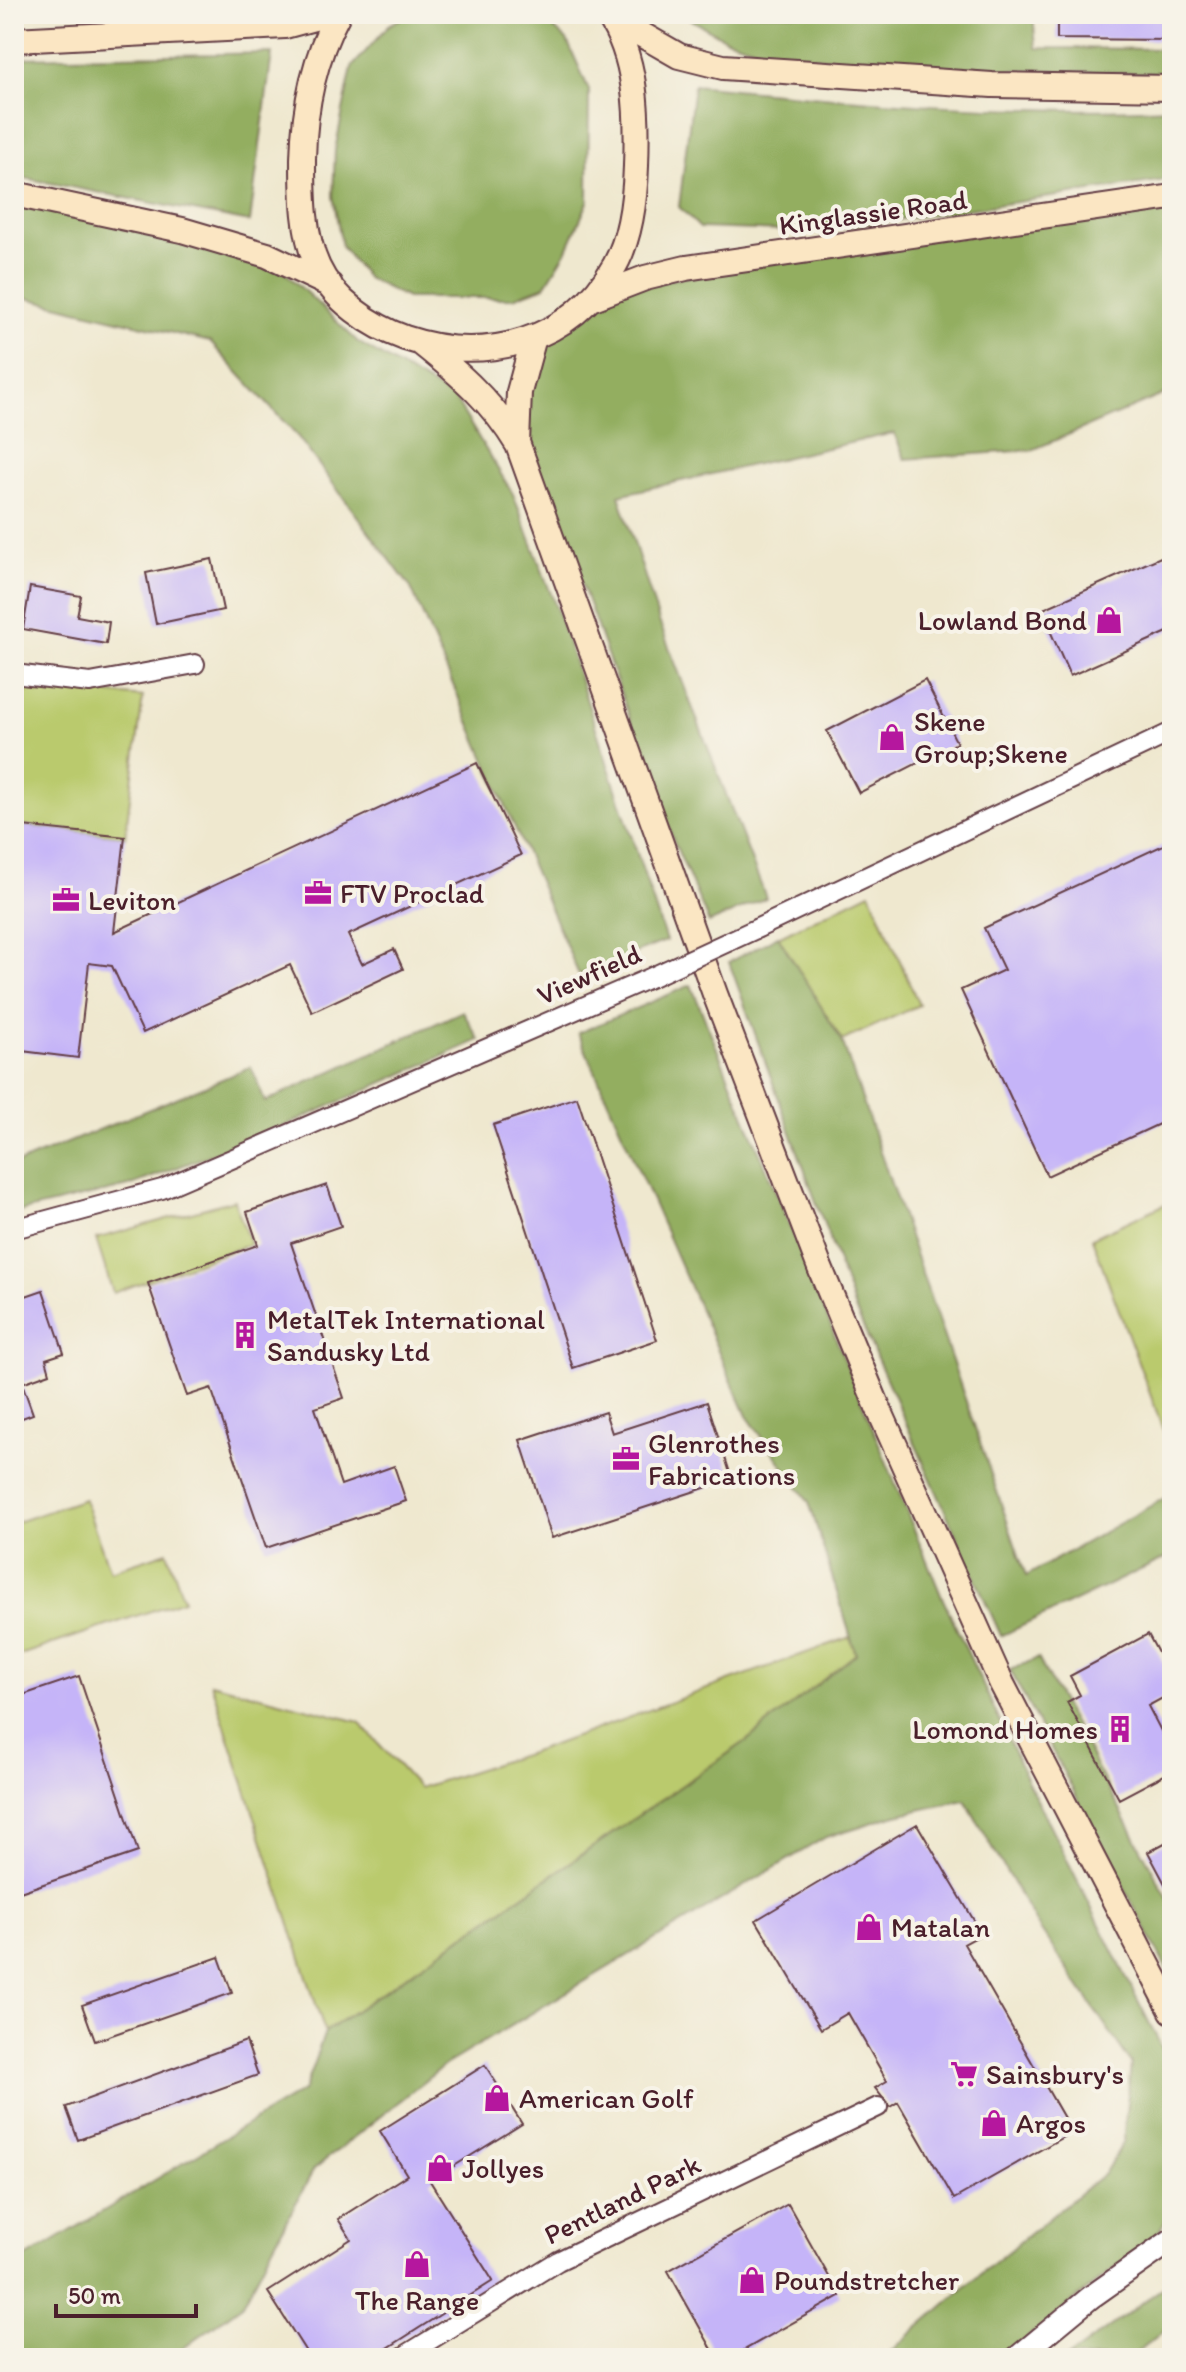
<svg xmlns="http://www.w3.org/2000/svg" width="1186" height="2372" font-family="Itim,sans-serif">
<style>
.green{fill:#baca6d;stroke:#82744c;stroke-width:2}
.forest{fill:#93ae60;stroke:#6e6646;stroke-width:2}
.building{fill:#c5b4f8}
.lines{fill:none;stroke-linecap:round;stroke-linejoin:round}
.minor-casing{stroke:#633d44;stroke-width:22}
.tertiary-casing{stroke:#633d44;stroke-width:26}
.secondary-casing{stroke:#633d44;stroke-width:28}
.minor{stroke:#fff;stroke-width:18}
.tertiary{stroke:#fff;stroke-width:22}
.secondary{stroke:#fbe6c3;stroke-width:24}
.minor-bridge-casing{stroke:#633d44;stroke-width:22;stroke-linecap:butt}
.minor-bridge{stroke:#fff;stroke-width:18}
.labels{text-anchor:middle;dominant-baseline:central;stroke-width:8;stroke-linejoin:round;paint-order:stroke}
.street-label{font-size:28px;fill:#4a1f2b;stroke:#f7f3e8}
.poi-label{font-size:28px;fill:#4a1f2b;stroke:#f7f3e8;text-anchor:start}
</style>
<rect width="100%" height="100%" fill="#f7f3e8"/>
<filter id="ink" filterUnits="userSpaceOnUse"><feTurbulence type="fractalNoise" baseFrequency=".0125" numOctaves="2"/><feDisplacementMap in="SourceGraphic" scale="16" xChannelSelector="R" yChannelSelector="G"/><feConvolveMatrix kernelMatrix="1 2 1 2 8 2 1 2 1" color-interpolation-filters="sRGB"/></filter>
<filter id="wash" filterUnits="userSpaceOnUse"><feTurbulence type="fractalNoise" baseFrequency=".006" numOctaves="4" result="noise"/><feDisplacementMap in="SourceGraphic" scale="32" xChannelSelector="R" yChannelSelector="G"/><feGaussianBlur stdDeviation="1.8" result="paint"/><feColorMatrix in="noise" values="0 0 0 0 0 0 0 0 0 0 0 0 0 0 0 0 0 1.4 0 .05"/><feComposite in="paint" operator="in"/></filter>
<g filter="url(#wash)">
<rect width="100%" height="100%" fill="#efe8cf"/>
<path class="green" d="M 14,684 L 143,697 L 125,837 L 14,825 Z
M 870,892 L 919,1005 L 842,1041 L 778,937 Z
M 234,1200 L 250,1244 L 113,1293 L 96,1239 Z
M 1172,1201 L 1172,1453 L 1092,1238 Z
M 84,1499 L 110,1571 L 167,1552 L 184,1600 L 14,1657 L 14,1523 Z
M 850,1637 L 856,1654 L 745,1742 L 325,2032 L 211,1683 L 359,1722 L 419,1788 L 542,1749 Z"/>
<path class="forest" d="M 409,14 L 538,14 L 567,40 L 589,90 L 588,202 L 566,252 L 545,286 L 513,298 L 407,298 L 367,278 L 342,247 L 333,196 L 335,150 L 352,67 L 389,25 Z
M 681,14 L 1033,14 L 1036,48 L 1172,49 L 1172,74 L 944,68 L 771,53 L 726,39 Z
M 272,53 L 250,222 L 14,176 L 14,58 Z
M 694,85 C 852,101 1013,115 1172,108 L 1172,179 L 815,232 L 700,228 L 679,207 Z
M 14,194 L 267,255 L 358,342 L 455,399 L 513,494 L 556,607 L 666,941 L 579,975 L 411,588 L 298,437 L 210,342 L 14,295 Z
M 1172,197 L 1172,391 L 1032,450 L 905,459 L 894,433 L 619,495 L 659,621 L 766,898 L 709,923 L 674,842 L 568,545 L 516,417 L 534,337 L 612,289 Z
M 778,936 L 842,1041 L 1026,1576 L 1172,1494 L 1172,1555 L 1001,1636 L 855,1309 L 729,962 Z
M 691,985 L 941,1595 L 1028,1782 L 1172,2068 L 1172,2211 L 1155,2236 L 1002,2358 L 883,2358 L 991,2265 L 1104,2174 L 1123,2143 L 1131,2063 L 1036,1923 L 965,1800 L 896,1815 L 826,1837 L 445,2065 L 314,2169 L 242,2305 L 170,2358 L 14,2358 L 14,2265 L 304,2090 L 325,2032 L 745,1742 L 856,1654 L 809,1502 L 747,1416 L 578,1033 Z
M 463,1011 L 479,1040 L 280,1128 L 129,1186 L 14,1213 L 14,1165 L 251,1067 L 265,1102 Z
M 1038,1658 L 1172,1906 L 1172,1979 L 1010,1670 Z
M 1172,2281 L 1172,2324 L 1130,2358 L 1067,2358 Z"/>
<g id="blocks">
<path class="building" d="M 1057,14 L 1172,14 L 1172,40 L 1057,39 Z
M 1172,552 L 1172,630 L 1070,676 L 1041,610 Z
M 212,559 L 223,610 L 156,624 L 146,573 Z
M 30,587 L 81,596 L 77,616 L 109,622 L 106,644 L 23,629 Z
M 925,680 L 957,743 L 859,793 L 827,731 Z
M 477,763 L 521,855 L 348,935 L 362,964 L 394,949 L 403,969 L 312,1012 L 290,965 L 143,1033 L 112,966 L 89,963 L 78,1058 L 14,1050 L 14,825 L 125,837 L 114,932 Z
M 1172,841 L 1172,1118 L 1047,1176 L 961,990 L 1004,970 L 984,928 Z
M 577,1097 L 657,1340 L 573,1368 L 493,1125 Z
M 327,1185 L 341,1226 L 291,1243 L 344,1398 L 315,1408 L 341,1485 L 394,1466 L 406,1501 L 266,1548 L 211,1388 L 187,1396 L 148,1283 L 258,1245 L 247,1212 Z
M 43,1290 L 64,1353 L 46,1359 L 50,1373 L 22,1383 L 33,1414 L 14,1421 L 14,1300 Z
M 707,1402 L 732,1479 L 552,1538 L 520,1440 L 605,1412 L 612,1433 Z
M 1148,1634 L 1172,1679 L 1172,1693 L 1148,1706 L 1172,1752 L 1172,1771 L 1119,1799 L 1067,1702 L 1080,1695 L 1070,1676 Z
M 79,1676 L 138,1852 L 14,1894 L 14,1698 Z
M 917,1824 L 982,1934 L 964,1944 L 1072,2132 L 954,2199 L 898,2102 L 890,2107 L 875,2088 L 887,2081 L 848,2013 L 821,2029 L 756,1920 Z
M 1172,1839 L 1172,1897 L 1148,1852 Z
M 219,1957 L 232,1993 L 95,2041 L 82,2005 Z
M 246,2041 L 258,2075 L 78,2140 L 66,2107 Z
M 485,2065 L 522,2124 L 430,2181 L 493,2281 L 372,2358 L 310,2358 L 268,2292 L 351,2239 L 338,2219 L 407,2175 L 380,2131 Z
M 788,2204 L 840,2296 L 730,2358 L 717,2358 L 668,2271 Z"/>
</g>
</g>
<g filter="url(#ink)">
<use href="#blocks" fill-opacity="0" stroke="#633d44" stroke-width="2"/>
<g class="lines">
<g class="minor-casing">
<path id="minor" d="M 14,674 L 90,683 L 195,664
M 758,928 L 1172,732
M 14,1229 L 162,1189 L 652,977
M 401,2358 L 558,2261 L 878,2107"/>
</g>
<g class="tertiary-casing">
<path id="tertiary" d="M 1017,2358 L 1091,2297 L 1172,2240"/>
</g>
<g class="secondary-casing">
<path id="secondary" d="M 338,14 C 313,60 304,108 303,159 C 303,194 303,235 318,267 C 333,300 371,326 405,338 C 485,365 572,342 615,265 C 631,236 635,199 636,166 C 638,116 637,56 607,14
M 611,17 L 679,56 L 723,67 L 992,85 L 1172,88
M 14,40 L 285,26 L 329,14
M 14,194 L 182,230 L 267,255 L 330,285
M 593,298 L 645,278 L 686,268 L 1172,197
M 421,343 C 460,374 492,402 518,445 L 715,994 L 820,1268 L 877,1405 L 1002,1684 L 1172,2011
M 517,443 L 519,392 L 534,337"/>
</g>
<use href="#minor" class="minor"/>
<use href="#tertiary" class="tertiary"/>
<use href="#secondary" class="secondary"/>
<g class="minor-bridge-casing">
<path id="minor-bridge" d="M 652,977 L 758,928"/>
</g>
<use href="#minor-bridge" class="minor-bridge"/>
</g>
</g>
<defs>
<g id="shop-bare" transform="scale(2.16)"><path d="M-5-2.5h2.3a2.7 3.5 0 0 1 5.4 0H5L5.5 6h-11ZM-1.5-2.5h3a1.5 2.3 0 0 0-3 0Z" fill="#b5179e" stroke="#f7f3e8" stroke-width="2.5" paint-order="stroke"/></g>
<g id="office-bare" transform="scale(2.16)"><path d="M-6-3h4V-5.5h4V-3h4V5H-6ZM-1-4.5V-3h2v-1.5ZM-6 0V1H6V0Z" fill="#b5179e" stroke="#f7f3e8" stroke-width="2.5" paint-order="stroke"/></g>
<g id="building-bare" transform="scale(2.16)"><path d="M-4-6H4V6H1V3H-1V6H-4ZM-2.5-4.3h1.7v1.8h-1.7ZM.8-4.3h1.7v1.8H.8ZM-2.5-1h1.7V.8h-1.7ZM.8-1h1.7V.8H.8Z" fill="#b5179e" stroke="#f7f3e8" stroke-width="2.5" paint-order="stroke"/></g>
<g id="supermarket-bare" transform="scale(2.16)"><path d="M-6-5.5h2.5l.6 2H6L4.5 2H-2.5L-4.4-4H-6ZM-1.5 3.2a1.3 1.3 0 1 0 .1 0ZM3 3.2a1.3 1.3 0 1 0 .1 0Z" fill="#b5179e" stroke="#f7f3e8" stroke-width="2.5" paint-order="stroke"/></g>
</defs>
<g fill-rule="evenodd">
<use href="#shop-bare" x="1109" y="620"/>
<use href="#shop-bare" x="892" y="737"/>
<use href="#office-bare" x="318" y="893"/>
<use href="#office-bare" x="66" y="900"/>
<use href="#building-bare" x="245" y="1335"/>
<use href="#office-bare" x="626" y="1459"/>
<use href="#building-bare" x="1120" y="1729"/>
<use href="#shop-bare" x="869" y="1927"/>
<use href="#supermarket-bare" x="964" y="2074"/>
<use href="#shop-bare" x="497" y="2098"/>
<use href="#shop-bare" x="994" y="2123"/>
<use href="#shop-bare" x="440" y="2168"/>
<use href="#shop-bare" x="417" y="2264"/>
<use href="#shop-bare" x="752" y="2280"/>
</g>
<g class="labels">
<g class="street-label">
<text transform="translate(873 212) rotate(-8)">Kinglassie Road</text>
<text transform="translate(589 974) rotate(-24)">Viewfield</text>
<text transform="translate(622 2199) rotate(-26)">Pentland Park</text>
</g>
<g class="poi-label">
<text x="1087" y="620" text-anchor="end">Lowland Bond</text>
<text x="914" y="721">Skene<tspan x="914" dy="32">Group;Skene</tspan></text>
<text x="340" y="893">FTV Proclad</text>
<text x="88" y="900">Leviton</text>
<text x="267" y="1319">MetalTek International<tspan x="267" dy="32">Sandusky Ltd</tspan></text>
<text x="648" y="1443">Glenrothes<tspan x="648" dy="32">Fabrications</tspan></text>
<text x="1098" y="1729" text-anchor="end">Lomond Homes</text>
<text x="891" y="1927">Matalan</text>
<text x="986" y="2074">Sainsbury's</text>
<text x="519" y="2098">American Golf</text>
<text x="1016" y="2123">Argos</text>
<text x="462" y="2168">Jollyes</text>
<text x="774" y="2280">Poundstretcher</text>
<text x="417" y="2300" text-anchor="middle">The Range</text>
</g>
</g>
<rect width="1186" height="2372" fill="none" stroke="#f7f3e8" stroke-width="48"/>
<path d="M56 2304v12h140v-12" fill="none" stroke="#4a1f2b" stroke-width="4"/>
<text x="68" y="2304" font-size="24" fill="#4a1f2b" stroke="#f7f3e8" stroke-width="6" paint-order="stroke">50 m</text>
</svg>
